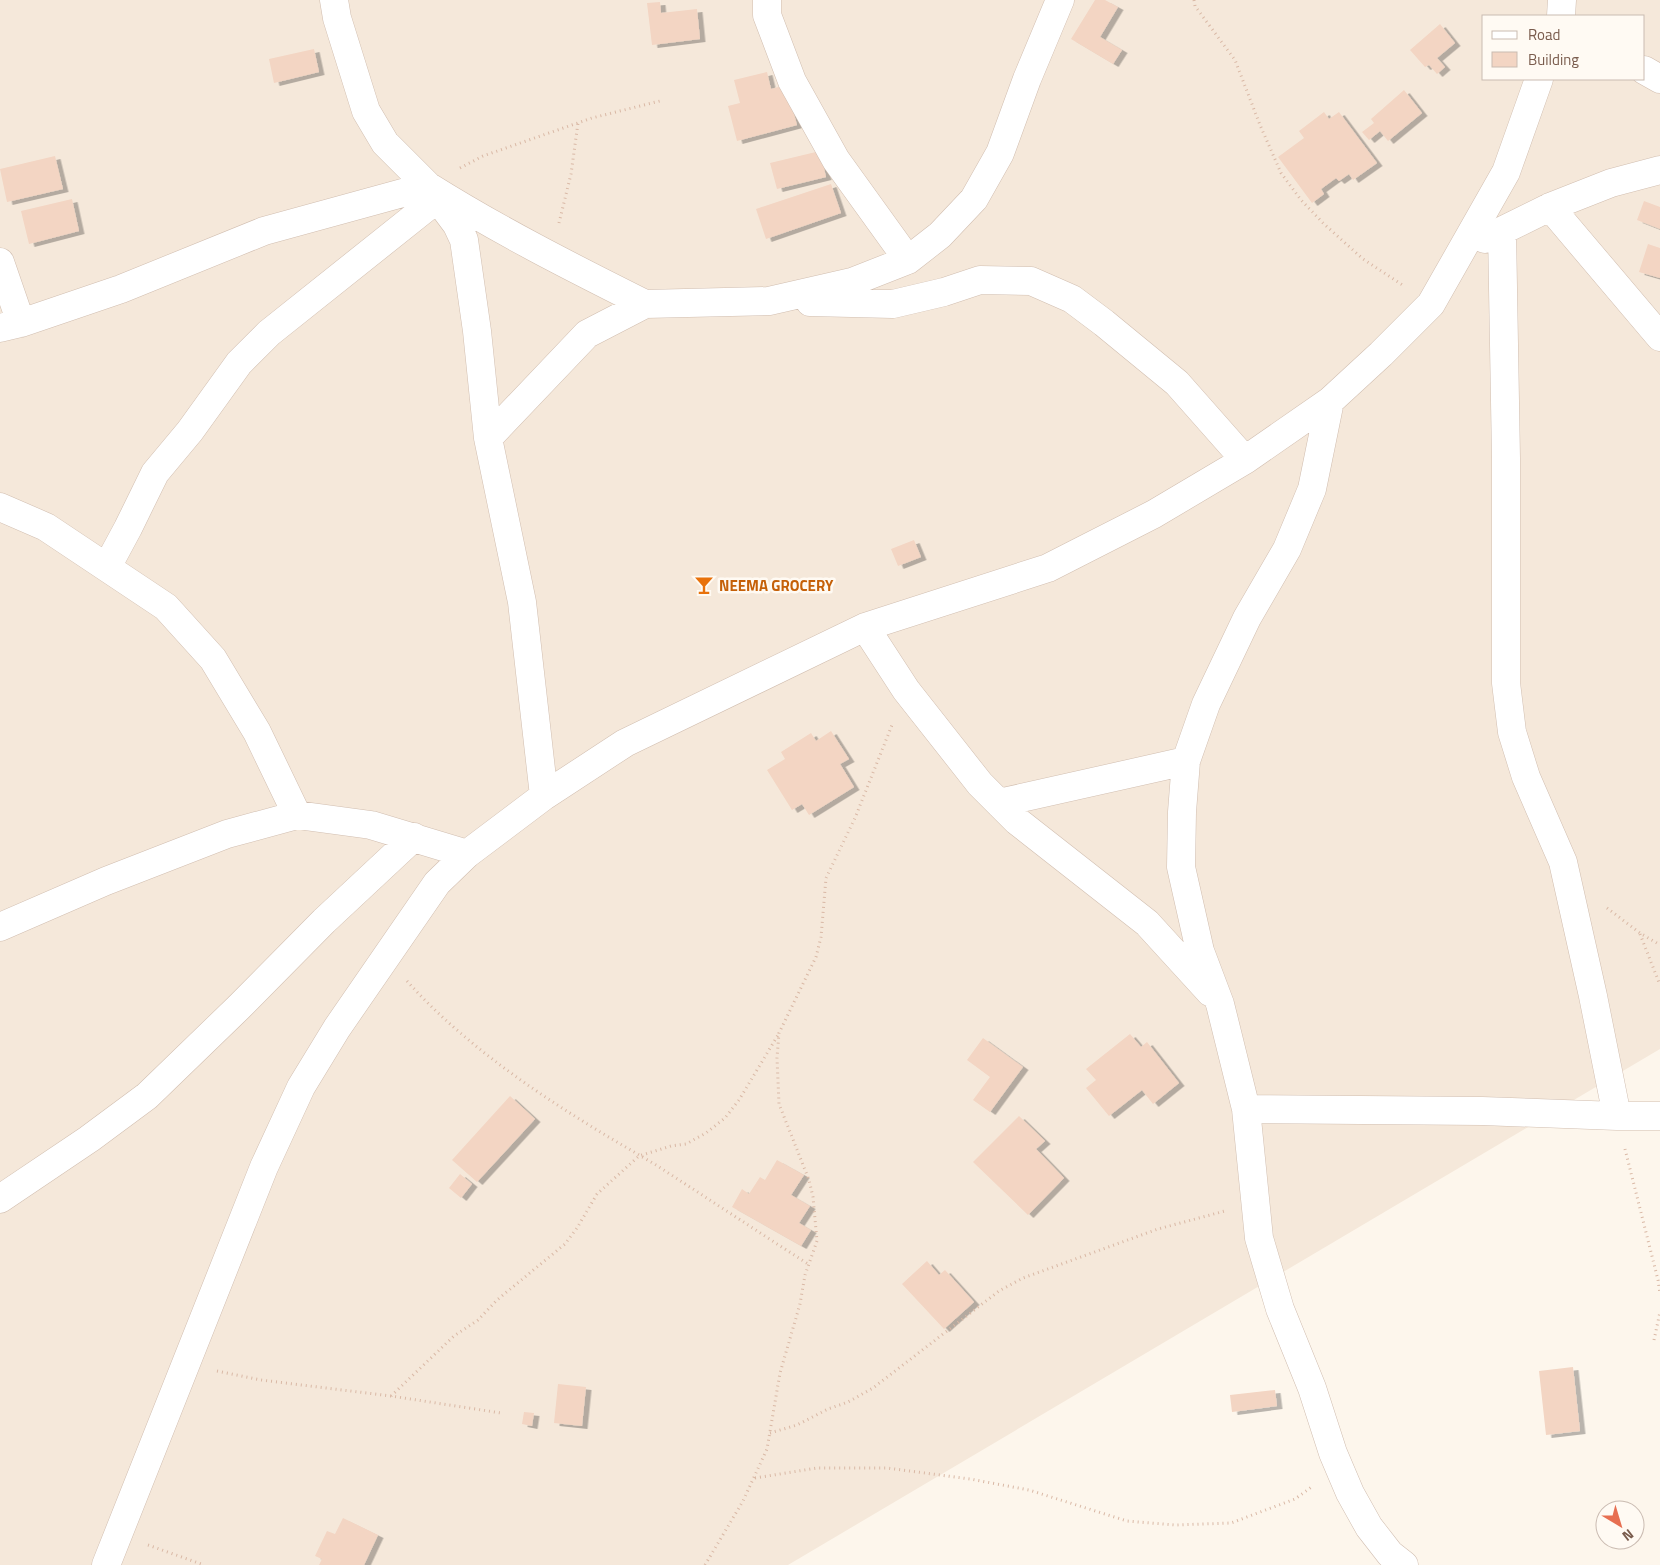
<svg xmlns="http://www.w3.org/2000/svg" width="1660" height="1565" font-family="'Titillium Web',sans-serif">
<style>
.residential{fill:#f5e8da;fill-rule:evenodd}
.building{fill:#f3d5c3;filter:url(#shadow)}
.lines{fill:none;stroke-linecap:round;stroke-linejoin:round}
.minor-casing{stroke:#d1beb0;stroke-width:29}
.path{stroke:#d9b8a5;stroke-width:3;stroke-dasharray:1 4;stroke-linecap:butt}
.minor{stroke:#fff;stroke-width:28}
.labels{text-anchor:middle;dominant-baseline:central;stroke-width:5;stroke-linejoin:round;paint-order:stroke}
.food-label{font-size:15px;font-weight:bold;fill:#c56008;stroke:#fffaf3;text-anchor:start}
</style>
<defs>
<filter id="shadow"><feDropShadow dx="5.5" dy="3" stdDeviation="0" flood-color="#0004"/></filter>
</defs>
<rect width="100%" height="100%" fill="#fdf6ec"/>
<path class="residential" d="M 0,0 L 1660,0 L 1660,1049 L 788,1565 L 0,1565 ZM 1484,16 L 1644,16 L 1644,79 L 1484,79 Z"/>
<path class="building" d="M 1095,0 L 1105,0 L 1118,7 L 1100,37 L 1122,50 L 1113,64 L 1071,39 Z
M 660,2 L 661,13 L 697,9 L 700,39 L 652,45 L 647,3 Z
M 1440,24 L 1455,43 L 1437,58 L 1445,67 L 1437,74 L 1429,65 L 1425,67 L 1410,50 Z
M 314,49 L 319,72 L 274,83 L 269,59 Z
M 767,72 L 771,89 L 786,85 L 797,125 L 737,141 L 728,106 L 740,103 L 734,80 Z
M 1404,90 L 1422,113 L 1388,141 L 1380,131 L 1369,140 L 1362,132 L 1374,123 L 1371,119 Z
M 1324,112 L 1329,119 L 1339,112 L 1377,163 L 1353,180 L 1349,174 L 1339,181 L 1336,178 L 1321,189 L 1324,194 L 1312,203 L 1278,157 L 1304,138 L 1299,131 Z
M 820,151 L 826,177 L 777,189 L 770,163 Z
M 55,156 L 63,189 L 7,202 L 0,169 Z
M 831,184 L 841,213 L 766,239 L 756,209 Z
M 72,199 L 79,231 L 29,244 L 21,211 Z
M 1644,201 L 1660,207 L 1660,229 L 1637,220 Z
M 1648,244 L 1660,248 L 1660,278 L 1639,272 Z
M 914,540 L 921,557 L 898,566 L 891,549 Z
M 831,731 L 849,759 L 840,764 L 854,787 L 809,815 L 802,804 L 792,810 L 767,770 L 785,759 L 781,752 L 811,733 L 816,741 Z
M 1130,1034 L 1141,1047 L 1147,1042 L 1179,1083 L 1153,1104 L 1142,1090 L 1109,1116 L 1086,1088 L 1096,1080 L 1086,1069 Z
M 983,1038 L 1023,1067 L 990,1112 L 973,1100 L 990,1077 L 967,1060 Z
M 510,1096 L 535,1119 L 477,1182 L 452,1160 Z
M 1019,1116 L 1045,1141 L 1036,1149 L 1064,1178 L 1028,1215 L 973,1162 Z
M 777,1160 L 804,1175 L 791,1195 L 810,1206 L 799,1223 L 811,1230 L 801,1246 L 732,1207 L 742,1189 L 749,1194 L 760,1177 L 765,1180 Z
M 460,1174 L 472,1184 L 461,1198 L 449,1188 Z
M 927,1261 L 939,1275 L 945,1270 L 974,1302 L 944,1329 L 902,1284 Z
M 1573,1367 L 1580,1431 L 1546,1435 L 1539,1371 Z
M 558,1384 L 586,1387 L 582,1426 L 554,1423 Z
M 1275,1390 L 1277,1406 L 1232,1412 L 1230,1395 Z
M 524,1412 L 534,1413 L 532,1426 L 522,1424 Z
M 343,1518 L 378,1535 L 364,1565 L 319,1565 L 322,1559 L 315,1556 L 327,1531 L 335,1534 Z"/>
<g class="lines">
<g class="minor-casing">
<path id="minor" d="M 334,0 L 337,18 L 366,111 L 385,143 L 428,186 L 457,225 L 464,240 L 477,331 L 488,438 L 522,602 L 544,796
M 767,0 L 767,15 L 792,81 L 836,160 L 908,260
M 1561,16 L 1562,0
M 1644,70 L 1660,79
M 1550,207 L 1660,337
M 1502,231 L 1506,458 L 1506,683 L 1512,732 L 1526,777 L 1563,862 L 1593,996 L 1617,1116
M 1485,239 L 1550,207 L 1611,183 L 1660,170
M 0,262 L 21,323
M 810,302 L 893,304 L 944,292 L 980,280 L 1031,281 L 1072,299 L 1104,323 L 1177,383 L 1245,460
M 0,328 L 21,323 L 121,289 L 264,231 L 428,186 C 498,230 571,267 645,304
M 1330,401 L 1312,489 L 1287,549 L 1247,618 L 1206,704 L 1186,761 L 1182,812 L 1181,867 L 1200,951 L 1220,1004 L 1246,1109 L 1259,1238 L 1280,1309 L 1312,1388 L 1333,1453 L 1350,1493 L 1369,1527 L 1390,1554 L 1404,1565
M 488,438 L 587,334 L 645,304 L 769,301 L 852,282 L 908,260 L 940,235 L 974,199 L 1000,153 L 1027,79 L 1060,0
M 0,507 L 46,527 L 166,607 L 213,659 L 257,732 L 297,815
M 107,567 L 128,528 L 155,473 L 190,431 L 239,363 L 269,333 L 437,199
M 865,627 L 906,690 L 980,784 L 1017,821 L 1147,923 L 1210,992
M 999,803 L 1186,761
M 0,927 L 106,881 L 227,834 L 297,815 L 371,825 L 467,854
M 1246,1109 L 1482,1111 L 1617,1116 L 1660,1116
M 0,1199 L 89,1139 L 147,1096 L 239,1007 L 324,921 L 414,837
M 106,1565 L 264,1167 L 301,1087 L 337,1028 L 437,883 L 467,854 L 544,796 L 625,743 L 865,627 L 1048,568 L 1154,514 L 1245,460 L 1330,401 L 1381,354 L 1431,304 L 1506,172 L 1539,79"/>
</g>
<path class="path" d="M 1194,0 L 1195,6 L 1235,60 L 1260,125 L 1281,173 L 1301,200 L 1324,224 L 1363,259 L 1404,286
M 460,168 L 483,156 L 592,118 L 660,101
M 559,223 L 571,174 L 578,123
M 1607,908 L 1640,933 L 1660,945
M 1640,934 L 1660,985
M 407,981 C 455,1035 520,1082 581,1120 C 606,1136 631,1150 656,1165 C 707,1198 757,1231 808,1264
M 1625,1149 L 1658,1280 L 1660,1294
M 1654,1340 L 1660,1312
M 217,1371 L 261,1380 L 391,1396 L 501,1413
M 391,1396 L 454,1336 L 478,1320 L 497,1300 L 565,1244 L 577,1228 L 597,1194 L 639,1156 L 671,1146 L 686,1144 L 706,1133 L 725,1118 L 739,1100 L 778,1035
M 770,1433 L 797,1425 L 828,1409 L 848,1402 L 873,1388 L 999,1291 L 1023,1278 L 1158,1229 L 1225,1211
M 755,1478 L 817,1468 L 887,1468 L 970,1479 L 1029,1490 L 1127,1521 L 1175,1525 L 1231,1523 L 1295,1499 L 1313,1486
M 148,1545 L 204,1565
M 705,1565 L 743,1501 L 767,1449 L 780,1373 L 800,1304 L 805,1275 L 817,1241 L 813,1197 L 809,1180 L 779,1104 L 777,1058 L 779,1033 L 816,957 L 821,937 L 826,878 L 855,818 L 892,725"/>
<use href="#minor" class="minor"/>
</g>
<defs>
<g id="bar-bare" transform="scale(1.5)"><path d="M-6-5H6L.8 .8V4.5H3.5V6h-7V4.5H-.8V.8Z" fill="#e8710a" stroke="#fffaf3" stroke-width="2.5" paint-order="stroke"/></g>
</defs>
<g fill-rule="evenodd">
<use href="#bar-bare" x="704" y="585"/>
</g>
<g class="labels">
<g class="food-label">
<text x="719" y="585">NEEMA GROCERY</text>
</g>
</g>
<rect x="1482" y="15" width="162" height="65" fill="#fffaf3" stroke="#cabbb1"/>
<rect x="1492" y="31" width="25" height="8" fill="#ffffff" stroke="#cabbb1"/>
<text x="1528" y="40" font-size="15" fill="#7a5c4d">Road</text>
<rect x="1492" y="52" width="25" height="15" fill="#f3d5c3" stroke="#cabbb1"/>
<text x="1528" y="65" font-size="15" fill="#7a5c4d">Building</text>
<g transform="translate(1620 1525) rotate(142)"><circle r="24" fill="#fffaf3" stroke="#cabbb1"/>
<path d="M0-4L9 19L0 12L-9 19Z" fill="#e76f51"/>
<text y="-8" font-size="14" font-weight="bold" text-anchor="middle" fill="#7a5c4d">N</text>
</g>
</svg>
